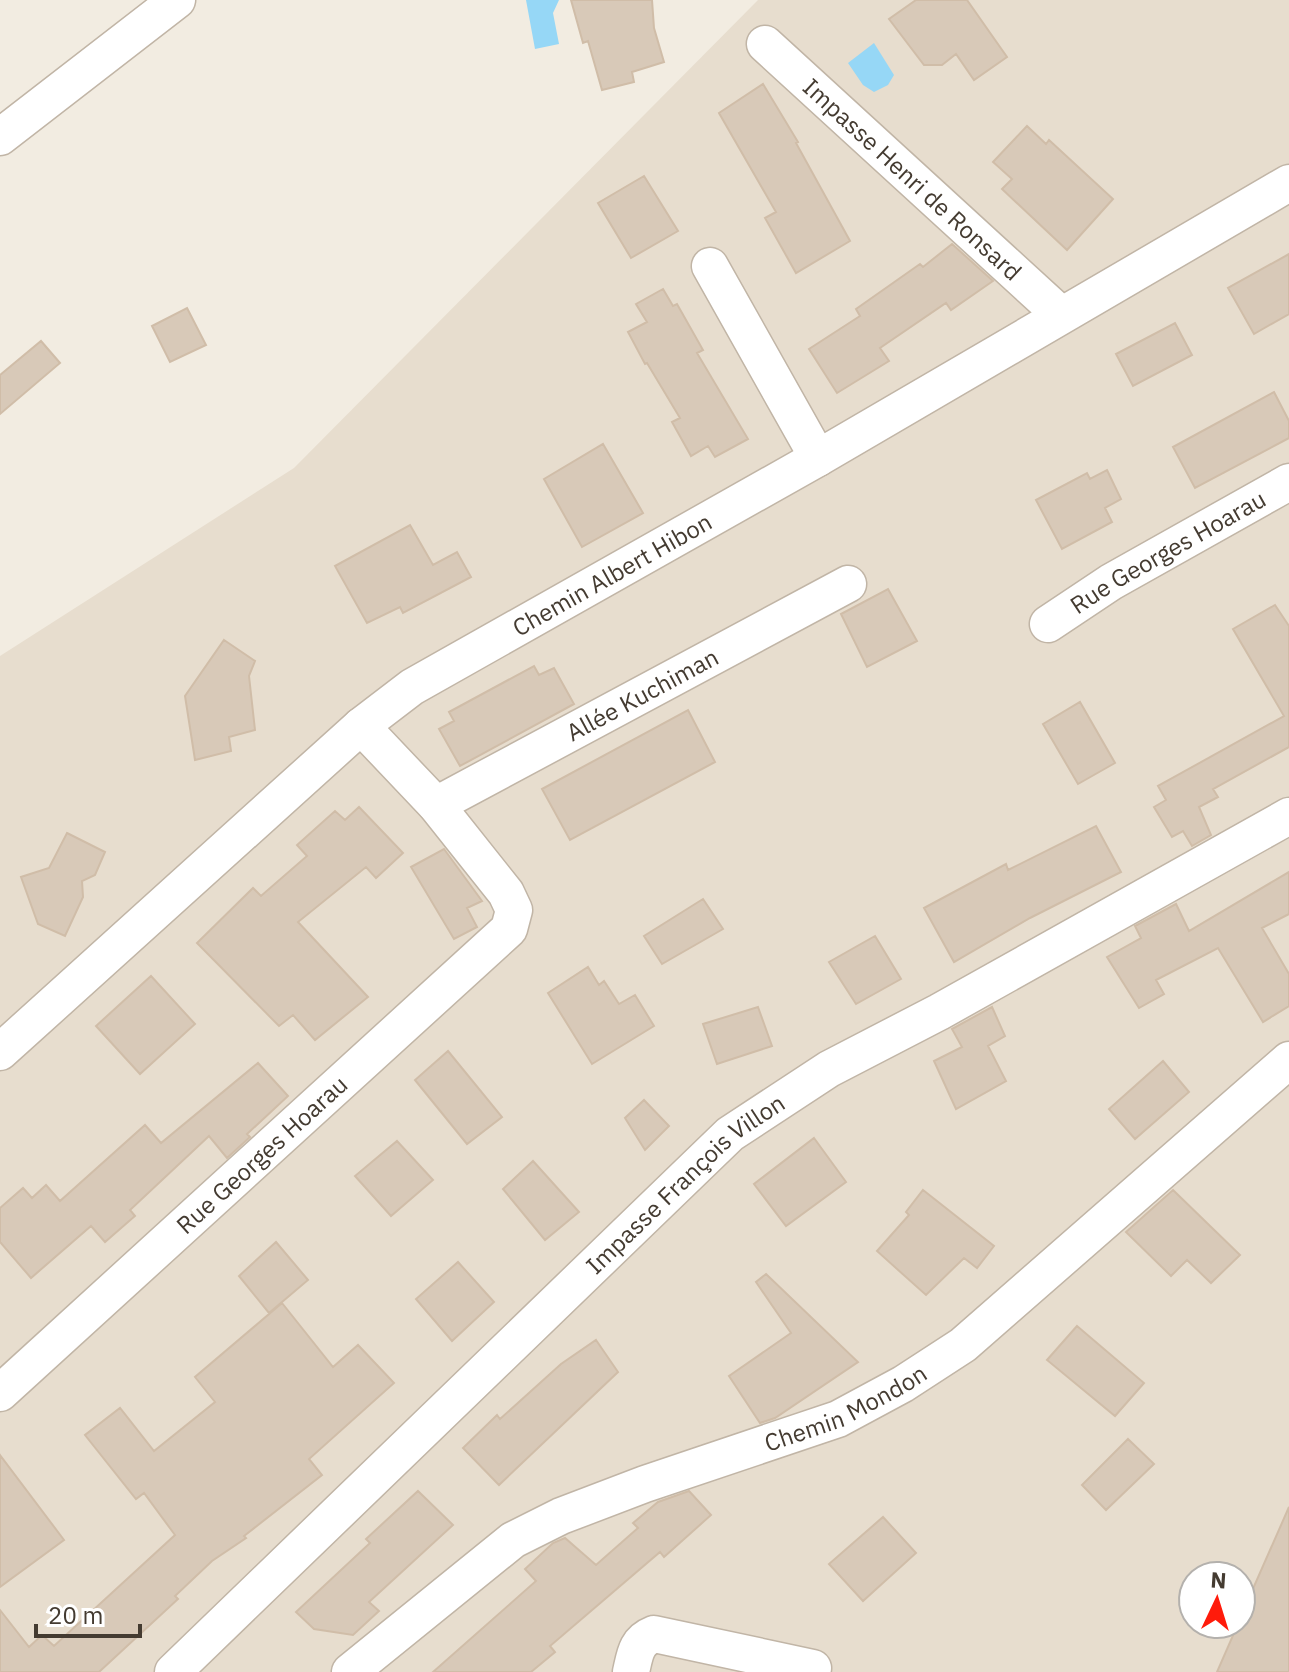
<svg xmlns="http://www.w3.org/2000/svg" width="1289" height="1672" font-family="'IBM Plex Sans',sans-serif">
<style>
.residential{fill:#e7ddce;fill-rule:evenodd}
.water{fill:#96d7f6}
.building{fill:#d8c9b8;stroke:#d0bda8;stroke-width:2}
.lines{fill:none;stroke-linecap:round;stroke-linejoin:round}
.minor-casing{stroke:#c1b5a6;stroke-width:39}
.minor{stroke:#fff;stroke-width:36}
.labels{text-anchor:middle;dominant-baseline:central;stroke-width:7;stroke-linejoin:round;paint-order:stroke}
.street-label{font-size:24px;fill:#443b31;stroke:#fff}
</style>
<rect width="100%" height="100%" fill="#f2ece1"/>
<path class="residential" d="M 758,0 L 1289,0 L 1289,1672 L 0,1672 L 0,656 L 294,468 ZM 1193,1576 L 1241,1576 L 1241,1624 L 1193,1624 Z"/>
<path class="water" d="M 526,0 L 559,0 L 553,13 L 559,44 L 535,49 Z
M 874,43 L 894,75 L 888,85 L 874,92 L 863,85 L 848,63 Z"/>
<path class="building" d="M 571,0 L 652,0 L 654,28 L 664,62 L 632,72 L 634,82 L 602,90 L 588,41 L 583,43 Z
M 916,0 L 967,0 L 1007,57 L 974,80 L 956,54 L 942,65 L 924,65 L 889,19 Z
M 763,84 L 798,142 L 796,143 L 850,241 L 796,273 L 765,218 L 776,212 L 719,113 Z
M 1027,126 L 1046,144 L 1049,140 L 1113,199 L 1067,250 L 1002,189 L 1012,179 L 993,162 Z
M 644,176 L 678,231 L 631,258 L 598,203 Z
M 952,244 L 993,281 L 951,310 L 946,303 L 880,348 L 889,361 L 837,393 L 809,349 L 860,316 L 856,309 L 920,264 L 923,267 Z
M 1289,254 L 1289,314 L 1254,334 L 1228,288 Z
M 663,289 L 673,306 L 677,304 L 703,350 L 697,353 L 748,439 L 715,457 L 708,446 L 691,456 L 672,422 L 680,418 L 647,363 L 645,364 L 628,332 L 647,322 L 636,304 Z
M 187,308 L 206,345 L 170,362 L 152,326 Z
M 1175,323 L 1192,355 L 1133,386 L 1116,354 Z
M 41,341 L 60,363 L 0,414 L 0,375 Z
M 1274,392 L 1289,421 L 1289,438 L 1195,488 L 1173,447 Z
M 603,444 L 643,513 L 582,547 L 544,479 Z
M 1107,470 L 1121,499 L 1105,508 L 1112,522 L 1062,549 L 1036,500 L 1087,473 L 1090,479 Z
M 410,525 L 433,565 L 457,552 L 471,577 L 403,613 L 400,607 L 367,623 L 335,566 Z
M 888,589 L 917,641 L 867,667 L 841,614 Z
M 1275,605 L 1289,626 L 1289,747 L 1213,789 L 1218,797 L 1199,807 L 1211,835 L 1192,846 L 1183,831 L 1172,837 L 1154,807 L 1166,800 L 1158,786 L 1284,716 L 1233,629 Z
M 224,640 L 255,661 L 249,676 L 255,730 L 229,737 L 231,751 L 195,760 L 185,696 Z
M 534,666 L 539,675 L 554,668 L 574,704 L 460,766 L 439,729 L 454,721 L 449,712 Z
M 1080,702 L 1115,763 L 1078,784 L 1043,724 Z
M 688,710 L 715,762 L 570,840 L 542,789 Z
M 359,807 L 403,853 L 376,878 L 366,867 L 298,922 L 368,997 L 315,1040 L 293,1015 L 279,1026 L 197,943 L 253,888 L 261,896 L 307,856 L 297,845 L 335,811 L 345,820 Z
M 1096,826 L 1121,872 L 1030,918 L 954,962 L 924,908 L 1006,864 L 1008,870 Z
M 67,833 L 105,852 L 95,875 L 82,881 L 83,897 L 65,936 L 38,924 L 21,877 L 49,868 Z
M 444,849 L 482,901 L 467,908 L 477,927 L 454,939 L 411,867 Z
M 1289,872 L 1289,914 L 1262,928 L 1289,974 L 1289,1006 L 1263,1022 L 1218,948 L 1156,980 L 1164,994 L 1139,1008 L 1107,957 L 1141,938 L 1135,926 L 1176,904 L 1189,931 Z
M 703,899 L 723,929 L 662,964 L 644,936 Z
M 875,936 L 901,979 L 856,1004 L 829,962 Z
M 588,967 L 599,985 L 604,981 L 619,1004 L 635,995 L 654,1026 L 592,1064 L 548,993 Z
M 151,976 L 195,1024 L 140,1074 L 96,1026 Z
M 758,1007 L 772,1046 L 717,1064 L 703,1024 Z
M 992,1007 L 1005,1036 L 988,1046 L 1006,1081 L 956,1109 L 934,1061 L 962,1047 L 952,1029 Z
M 448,1051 L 502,1117 L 467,1144 L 415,1080 Z
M 1163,1061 L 1189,1092 L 1135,1139 L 1109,1109 Z
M 258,1063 L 288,1096 L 247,1134 L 250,1137 L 227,1158 L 209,1136 L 130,1210 L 135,1216 L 105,1242 L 91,1226 L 31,1278 L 0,1242 L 0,1208 L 23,1188 L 32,1198 L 46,1185 L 60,1201 L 145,1125 L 161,1143 Z
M 644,1100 L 669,1126 L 645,1150 L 625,1118 Z
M 814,1138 L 846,1182 L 786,1226 L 754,1184 Z
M 397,1141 L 433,1180 L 391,1216 L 355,1176 Z
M 533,1161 L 579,1212 L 545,1240 L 503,1189 Z
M 923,1190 L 994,1246 L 977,1268 L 964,1258 L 926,1295 L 877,1251 L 909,1215 L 906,1212 Z
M 1173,1190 L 1240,1255 L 1211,1283 L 1187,1260 L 1171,1276 L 1126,1232 Z
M 276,1242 L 308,1280 L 269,1313 L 239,1276 Z
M 458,1262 L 494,1302 L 452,1341 L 416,1299 Z
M 766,1274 L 858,1362 L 775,1418 L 760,1423 L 729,1376 L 791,1333 L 756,1282 Z
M 282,1303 L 333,1367 L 358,1345 L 394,1383 L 309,1459 L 322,1475 L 244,1536 L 246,1538 L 212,1561 L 175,1596 L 178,1599 L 99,1672 L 0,1672 L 0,1610 L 29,1647 L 42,1635 L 54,1646 L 175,1535 L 144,1493 L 136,1499 L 85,1435 L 120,1408 L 154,1451 L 215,1402 L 195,1377 Z
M 1077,1326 L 1144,1383 L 1115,1416 L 1047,1360 Z
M 596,1340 L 618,1372 L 499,1485 L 463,1448 L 497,1415 L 500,1419 L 561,1364 Z
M 1128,1439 L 1154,1464 L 1106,1510 L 1082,1485 Z
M 0,1455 L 64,1540 L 0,1587 Z
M 418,1491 L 453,1525 L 369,1602 L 379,1611 L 353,1635 L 314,1629 L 296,1612 L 370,1543 L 366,1539 Z
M 689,1491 L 711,1515 L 664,1557 L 660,1552 L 550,1646 L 555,1652 L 531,1672 L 433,1672 L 536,1581 L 525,1569 L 553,1543 L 565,1538 L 596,1565 L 638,1528 L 633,1523 L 658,1502 Z
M 1289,1507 L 1289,1672 L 1217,1672 L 1238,1624 L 1241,1624 L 1241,1616 Z
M 883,1517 L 916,1553 L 863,1601 L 829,1564 Z"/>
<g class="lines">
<g class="minor-casing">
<g id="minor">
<path id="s1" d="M 765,44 L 1060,314"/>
<path d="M 0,137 L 177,0"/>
<path d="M 710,266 L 818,458"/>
<path id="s2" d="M 1048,624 L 1111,582 L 1289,482"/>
<path id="s3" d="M 436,805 L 848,584"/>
<path id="s4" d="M 0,1052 L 361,726 L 412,687 L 818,458 L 1289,183"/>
<path id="s5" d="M 0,1393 L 509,929 L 514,910 L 506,893 L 436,805 L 361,726"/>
<path id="s6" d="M 173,1672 L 730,1134 L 829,1069 L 939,1012 L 1289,816"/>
<path id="s7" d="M 350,1672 L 513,1540 L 561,1516 L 645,1484 L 838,1419 L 903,1384 L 963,1345 L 1289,1060"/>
<path d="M 631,1672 C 635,1654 636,1641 654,1634 L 813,1668"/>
</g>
</g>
<use href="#minor" class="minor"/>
</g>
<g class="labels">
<g class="street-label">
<text stroke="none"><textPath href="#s1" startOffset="200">Impasse Henri de Ronsard</textPath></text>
<text stroke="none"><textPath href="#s2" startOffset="140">Rue Georges Hoarau</textPath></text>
<text stroke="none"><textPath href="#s4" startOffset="780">Chemin Albert Hibon</textPath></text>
<text stroke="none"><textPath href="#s3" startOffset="234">Allée Kuchiman</textPath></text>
<text stroke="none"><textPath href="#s5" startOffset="354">Rue Georges Hoarau</textPath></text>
<text stroke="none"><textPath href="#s6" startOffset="708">Impasse François Villon</textPath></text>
<text stroke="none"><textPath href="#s7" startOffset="568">Chemin Mondon</textPath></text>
</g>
</g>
<g transform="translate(1217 1600) rotate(4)"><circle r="38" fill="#ffffff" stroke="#b4b1ad" stroke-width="2"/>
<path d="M0-6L14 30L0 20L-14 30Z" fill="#ff1b0b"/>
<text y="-12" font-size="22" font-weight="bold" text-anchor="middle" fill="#443b31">N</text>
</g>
<path d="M36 1624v12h104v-12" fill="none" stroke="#443b31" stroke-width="4"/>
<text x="48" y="1624" font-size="24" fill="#443b31" stroke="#ffffff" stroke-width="6" paint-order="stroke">20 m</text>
</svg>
